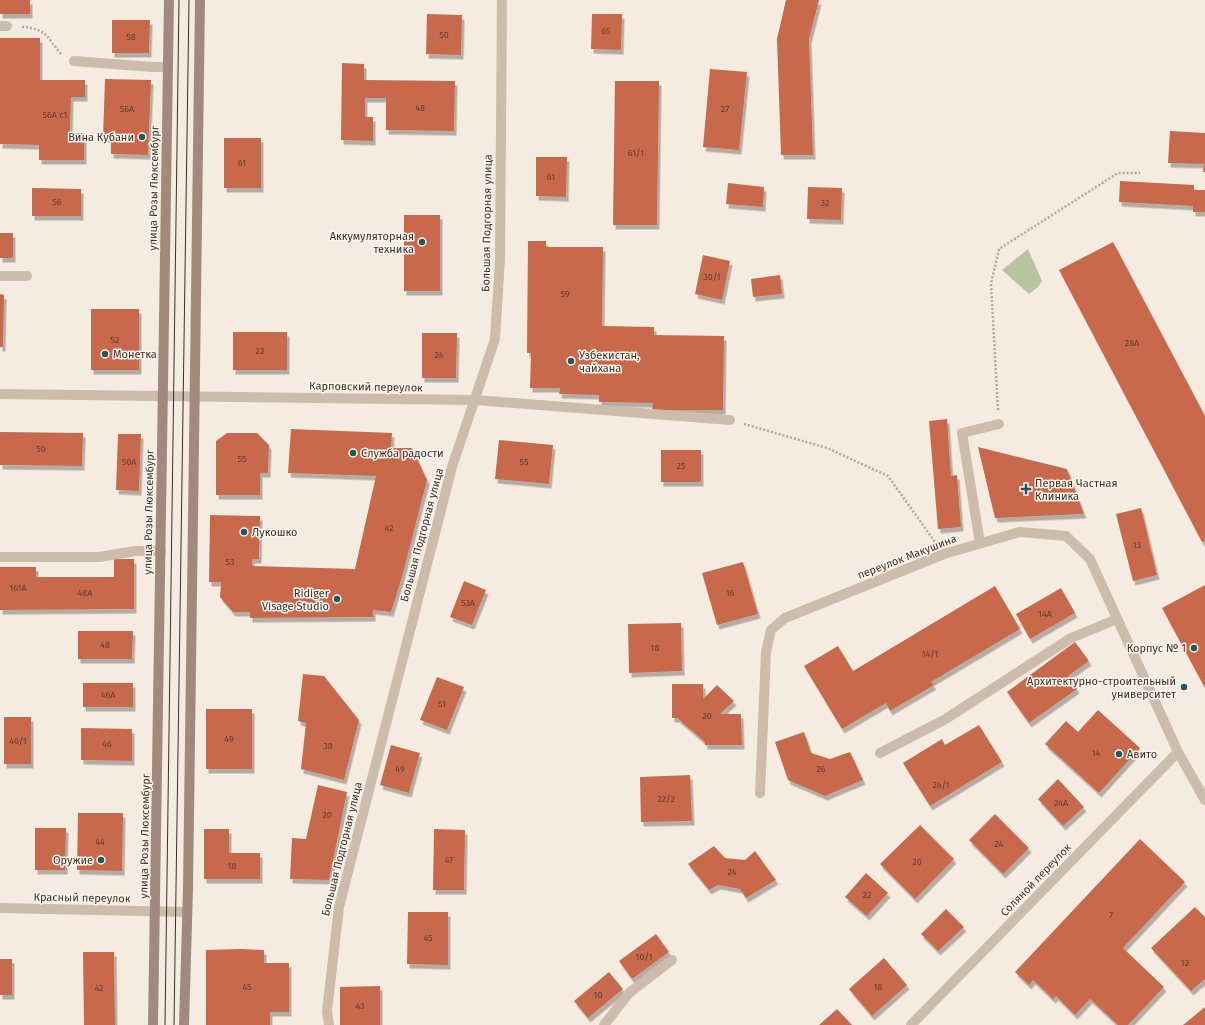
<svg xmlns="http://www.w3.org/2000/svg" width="1205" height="1025" font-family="'Fira Sans',sans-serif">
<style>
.green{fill:#b8c4a0}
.building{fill:#c8694b;filter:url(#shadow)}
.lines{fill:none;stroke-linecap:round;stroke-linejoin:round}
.path{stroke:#b9a596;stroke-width:2.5;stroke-dasharray:2 2;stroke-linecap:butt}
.service{stroke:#cdbbac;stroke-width:10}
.minor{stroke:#cdbbac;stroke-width:10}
.tertiary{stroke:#cdbbac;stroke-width:10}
.secondary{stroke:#a18a7d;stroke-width:10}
.tram{stroke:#3b302b;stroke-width:1}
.poi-dot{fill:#1f5a5e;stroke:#fbf5ee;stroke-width:1.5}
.labels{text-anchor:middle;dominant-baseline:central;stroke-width:3;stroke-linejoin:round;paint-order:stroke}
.number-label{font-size:9px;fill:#5e3e33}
.poi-label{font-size:11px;fill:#3b302b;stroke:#fbf5ee;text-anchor:end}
.street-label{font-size:11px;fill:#3b302b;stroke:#fbf5ee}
</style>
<defs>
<filter id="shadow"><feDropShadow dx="2.5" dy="4.5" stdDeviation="0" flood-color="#0004"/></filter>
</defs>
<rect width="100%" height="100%" fill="#f4ebe1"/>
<path class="green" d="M 1028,249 L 1042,281 L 1038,287 L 1029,294 L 1002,270 Z"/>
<path class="building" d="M 0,0 L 30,0 L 30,14 L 0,14 Z
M 786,0 L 819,0 L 809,39 L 813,155 L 781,155 L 777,39 Z
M 427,14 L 462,15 L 461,55 L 426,54 Z
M 592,14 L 622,14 L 621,50 L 591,49 Z
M 112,20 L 150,20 L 149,53 L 112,53 Z
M 0,38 L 40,38 L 40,80 L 85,80 L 85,97 L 71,97 L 70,133 L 84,133 L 84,160 L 39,160 L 39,145 L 0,144 Z
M 342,63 L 364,64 L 364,80 L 455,81 L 454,131 L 386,130 L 386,98 L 365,98 L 365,117 L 373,117 L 373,141 L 341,140 Z
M 710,69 L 747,72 L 739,150 L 703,147 Z
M 105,79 L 151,80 L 148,155 L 111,154 L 111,138 L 103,138 Z
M 615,81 L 659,81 L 657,225 L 613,225 Z
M 1170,131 L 1205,133 L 1205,172 L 1203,172 L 1204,164 L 1168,163 Z
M 224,138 L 261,138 L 261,188 L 224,188 Z
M 536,157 L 567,157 L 566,197 L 536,196 Z
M 1120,181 L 1194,185 L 1194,190 L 1205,190 L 1205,212 L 1193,212 L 1193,206 L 1119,202 Z
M 728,183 L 764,187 L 763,207 L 726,204 Z
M 808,187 L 842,188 L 841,220 L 807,219 Z
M 32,188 L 81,189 L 81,216 L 32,216 Z
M 404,215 L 440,215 L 440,291 L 404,291 Z
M 0,233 L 13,233 L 13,258 L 0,258 Z
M 528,241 L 546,241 L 546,247 L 603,247 L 602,326 L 654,327 L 654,335 L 724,336 L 723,410 L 652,410 L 653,403 L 599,402 L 599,395 L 559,394 L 560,388 L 530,388 L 531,353 L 527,353 Z
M 1113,242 L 1205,416 L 1205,541 L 1202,542 L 1059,270 Z
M 703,255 L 730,261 L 722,300 L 695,294 Z
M 780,275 L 782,294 L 753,297 L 751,279 Z
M 0,294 L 4,295 L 3,347 L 0,347 Z
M 91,309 L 139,309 L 139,370 L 91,370 Z
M 233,332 L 287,332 L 287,370 L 233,370 Z
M 422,333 L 457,333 L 456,378 L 422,378 Z
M 947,419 L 951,476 L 957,475 L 961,527 L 938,529 L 929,421 Z
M 291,429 L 392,433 L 391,448 L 412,448 L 427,480 L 402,577 L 391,612 L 373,610 L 373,617 L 250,618 L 250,612 L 233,612 L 220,597 L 221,582 L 209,582 L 210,515 L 260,516 L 259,559 L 252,559 L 252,566 L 355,569 L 376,476 L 288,473 Z
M 0,432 L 83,433 L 82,466 L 0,465 Z
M 227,433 L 257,433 L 269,445 L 268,473 L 260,473 L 260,495 L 216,495 L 216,441 Z
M 118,434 L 141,434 L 139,491 L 116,490 Z
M 499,440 L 553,445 L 549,484 L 495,479 Z
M 978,447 L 1067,469 L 1084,514 L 995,518 Z
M 661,450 L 701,450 L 701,482 L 661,482 Z
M 1141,508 L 1157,575 L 1133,581 L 1116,514 Z
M 114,559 L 134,559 L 134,609 L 0,610 L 0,567 L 36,567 L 36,577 L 114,577 Z
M 743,562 L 758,614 L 717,625 L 702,573 Z
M 464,581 L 486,590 L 472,625 L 450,617 Z
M 1205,585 L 1205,688 L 1162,608 Z
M 995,586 L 1020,629 L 931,682 L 934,685 L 890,711 L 886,703 L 842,729 L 804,666 L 838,646 L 853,671 Z
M 1061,588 L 1075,613 L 1030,639 L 1016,614 Z
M 681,623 L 682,671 L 629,673 L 628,624 Z
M 78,631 L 133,631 L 132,659 L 78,659 Z
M 1075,642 L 1089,661 L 1068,676 L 1077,689 L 1029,723 L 1007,692 Z
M 303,674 L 324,676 L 359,720 L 344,780 L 301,769 L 306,723 L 298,721 Z
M 437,677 L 464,687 L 447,730 L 420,720 Z
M 83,683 L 133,683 L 133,707 L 83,707 Z
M 672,684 L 703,684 L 703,699 L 717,685 L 734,701 L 720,714 L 741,714 L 742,745 L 705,745 L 705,742 L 677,718 L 672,718 Z
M 206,709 L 252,709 L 252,769 L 206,769 Z
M 1098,710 L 1140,748 L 1099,793 L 1045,744 L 1066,721 L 1078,732 Z
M 4,717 L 31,717 L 31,764 L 4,764 Z
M 979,725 L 1002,762 L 930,806 L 903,763 L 942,739 L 945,745 Z
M 81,728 L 132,729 L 132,761 L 81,760 Z
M 804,732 L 811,753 L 830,759 L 850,752 L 863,780 L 825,796 L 788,780 L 775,742 Z
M 391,745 L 420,753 L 409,793 L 380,785 Z
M 690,775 L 692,821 L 641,822 L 640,777 Z
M 1058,779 L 1084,807 L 1063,826 L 1038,799 Z
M 318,785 L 347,792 L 329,880 L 290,879 L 292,838 L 306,839 Z
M 78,813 L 123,813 L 122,871 L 77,870 Z
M 995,814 L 1029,848 L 1003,874 L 969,840 Z
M 920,825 L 954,859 L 915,899 L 880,864 Z
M 35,828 L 66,828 L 65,870 L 35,870 Z
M 204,829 L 229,829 L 229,853 L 260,853 L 260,879 L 204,879 Z
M 434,829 L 465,830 L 464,890 L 433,890 Z
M 1140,839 L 1185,882 L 1123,948 L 1164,987 L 1128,1025 L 1118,1025 L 1090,999 L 1075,1015 L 1056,996 L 1053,999 L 1033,980 L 1029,985 L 1015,972 Z
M 714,846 L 725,858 L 745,860 L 755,851 L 776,880 L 746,898 L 740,889 L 718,885 L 709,890 L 688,864 Z
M 866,873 L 888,893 L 867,916 L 845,897 Z
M 1195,907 L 1205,917 L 1205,979 L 1191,991 L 1151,948 Z
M 946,909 L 964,927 L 938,951 L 921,934 Z
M 408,912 L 448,912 L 448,965 L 407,964 Z
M 656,934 L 669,952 L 632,979 L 619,961 Z
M 240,949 L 264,950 L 264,963 L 289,963 L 289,1012 L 270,1012 L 270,1025 L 206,1025 L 206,950 Z
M 83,952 L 114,952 L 115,1025 L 84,1025 Z
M 884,958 L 907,985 L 872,1016 L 849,989 Z
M 0,959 L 12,959 L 12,995 L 0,995 Z
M 609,972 L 623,989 L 588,1018 L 574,1001 Z
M 380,986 L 380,1025 L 340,1025 L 340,987 Z
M 1205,1007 L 1205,1025 L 1183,1025 Z
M 837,1009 L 852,1025 L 819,1025 Z"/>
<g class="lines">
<path class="path" d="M 22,27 C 47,28 47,38 61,54
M 998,410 L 991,284 L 999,249 L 1118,173 L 1140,173
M 744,424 L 827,448 L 888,476 L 935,542"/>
<path class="service" d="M 0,26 L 7,26
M 74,61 L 152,67 L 168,67
M 0,276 L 27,276
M 980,543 L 962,433 L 999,424
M 0,557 L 99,557 L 135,551 L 161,551
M 880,753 L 944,720 L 1071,638 L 1117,619
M 604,1025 L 629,993 L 672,960"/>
<path class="minor" d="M 0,394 L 475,400 L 730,420
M 760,793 L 766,652 L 771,630 L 785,618 L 944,554 L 1020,532 L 1066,536 L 1090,559 L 1178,752 L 1205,800
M 0,908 L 187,912
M 911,1025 L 1178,752"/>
<path class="tertiary" d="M 329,1025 L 327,1011 L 339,907 L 452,467 L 495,339 L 500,259 L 502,0"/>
<path class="secondary" d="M 153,1025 L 169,0
M 184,1025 L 188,889 L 200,0"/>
<path class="tram" d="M 165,1025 L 179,0
M 174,1025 L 189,0"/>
</g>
<g class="poi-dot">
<circle cx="142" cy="137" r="4"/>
<circle cx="422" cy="242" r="4"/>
<circle cx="105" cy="354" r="4"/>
<circle cx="571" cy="361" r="4"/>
<circle cx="353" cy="453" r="4"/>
<path d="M1024 483h4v4h4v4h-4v4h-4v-4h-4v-4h4z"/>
<circle cx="244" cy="532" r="4"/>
<circle cx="337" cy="599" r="4"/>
<circle cx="1194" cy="648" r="4"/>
<circle cx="1184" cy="687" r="4"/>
<circle cx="1119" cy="754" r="4"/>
<circle cx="101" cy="860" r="4"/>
</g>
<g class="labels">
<g class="number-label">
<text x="606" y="31">65</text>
<text x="444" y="35">50</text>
<text x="131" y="37">58</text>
<text x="420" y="108">48</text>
<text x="127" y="109">56А</text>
<text x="725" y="109">27</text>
<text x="55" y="115">56А с1</text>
<text x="636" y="153">61/1</text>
<text x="242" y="163">61</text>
<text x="551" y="177">61</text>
<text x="57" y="202">56</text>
<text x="825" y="203">32</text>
<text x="712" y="277">30/1</text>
<text x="565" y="294">59</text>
<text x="115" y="340">52</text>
<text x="1132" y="343">28А</text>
<text x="260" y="351">22</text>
<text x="439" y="355">24</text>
<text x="41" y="449">50</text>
<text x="242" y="459">55</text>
<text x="129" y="462">50А</text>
<text x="524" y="462">55</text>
<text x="681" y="466">25</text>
<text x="389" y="528">42</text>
<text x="1137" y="545">13</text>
<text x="230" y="562">53</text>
<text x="18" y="588">161А</text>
<text x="85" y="593">48А</text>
<text x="730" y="593">16</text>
<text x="468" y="603">53А</text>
<text x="1045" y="614">14А</text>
<text x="105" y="645">48</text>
<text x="655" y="648">18</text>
<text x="930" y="654">14/1</text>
<text x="108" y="695">46А</text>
<text x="442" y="704">51</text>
<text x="707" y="716">20</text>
<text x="229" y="739">49</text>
<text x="18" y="741">46/1</text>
<text x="107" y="744">46</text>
<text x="328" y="746">38</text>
<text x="1096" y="753">14</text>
<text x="400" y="769">49</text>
<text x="821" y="769">26</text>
<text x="941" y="785">24/1</text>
<text x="666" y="799">22/2</text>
<text x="1061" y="803">24А</text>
<text x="327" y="815">20</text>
<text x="100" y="842">44</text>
<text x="999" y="844">24</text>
<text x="449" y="860">47</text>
<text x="917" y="862">20</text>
<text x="232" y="866">18</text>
<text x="732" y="872">24</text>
<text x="867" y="895">22</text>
<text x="1111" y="915">7</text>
<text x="428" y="938">45</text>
<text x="644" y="957">10/1</text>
<text x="1185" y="963">12</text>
<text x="247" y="987">45</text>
<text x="878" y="987">18</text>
<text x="99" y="988">42</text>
<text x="598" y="995">10</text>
<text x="360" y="1006">43</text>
</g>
<g class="poi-label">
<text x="134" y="137">Вина Кубани</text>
<text x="414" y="236">Аккумуляторная<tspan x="414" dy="13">техника</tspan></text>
<text x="113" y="354" text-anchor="start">Монетка</text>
<text x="579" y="355" text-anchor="start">Узбекистан,<tspan x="579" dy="13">чайхана</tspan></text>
<text x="361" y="453" text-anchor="start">Служба радости</text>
<text x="1035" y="483" text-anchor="start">Первая Частная<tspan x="1035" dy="13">Клиника</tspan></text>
<text x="252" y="532" text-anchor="start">Лукошко</text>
<text x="329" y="593">Ridiger<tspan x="329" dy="13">Visage Studio</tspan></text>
<text x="1186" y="648">Корпус № 1</text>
<text x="1176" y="681">Архитектурно-строительный<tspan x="1176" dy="13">университет</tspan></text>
<text x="1127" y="754" text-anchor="start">Авито</text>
<text x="93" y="860">Оружие</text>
</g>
<g class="street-label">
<text transform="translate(154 188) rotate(-89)">улица Розы Люксембург</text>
<text transform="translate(487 223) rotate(-89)">Большая Подгорная улица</text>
<text transform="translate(366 387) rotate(1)">Карповский переулок</text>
<text transform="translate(149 512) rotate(-89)">улица Розы Люксембург</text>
<text transform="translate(422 535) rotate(-75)">Большая Подгорная улица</text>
<text transform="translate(907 557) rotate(-21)">переулок Макушина</text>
<text transform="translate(145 836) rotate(-89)">улица Розы Люксембург</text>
<text transform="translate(342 849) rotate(-76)">Большая Подгорная улица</text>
<text transform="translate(1036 880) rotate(-46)">Соляной переулок</text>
<text transform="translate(82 898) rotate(1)">Красный переулок</text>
</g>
</g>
</svg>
